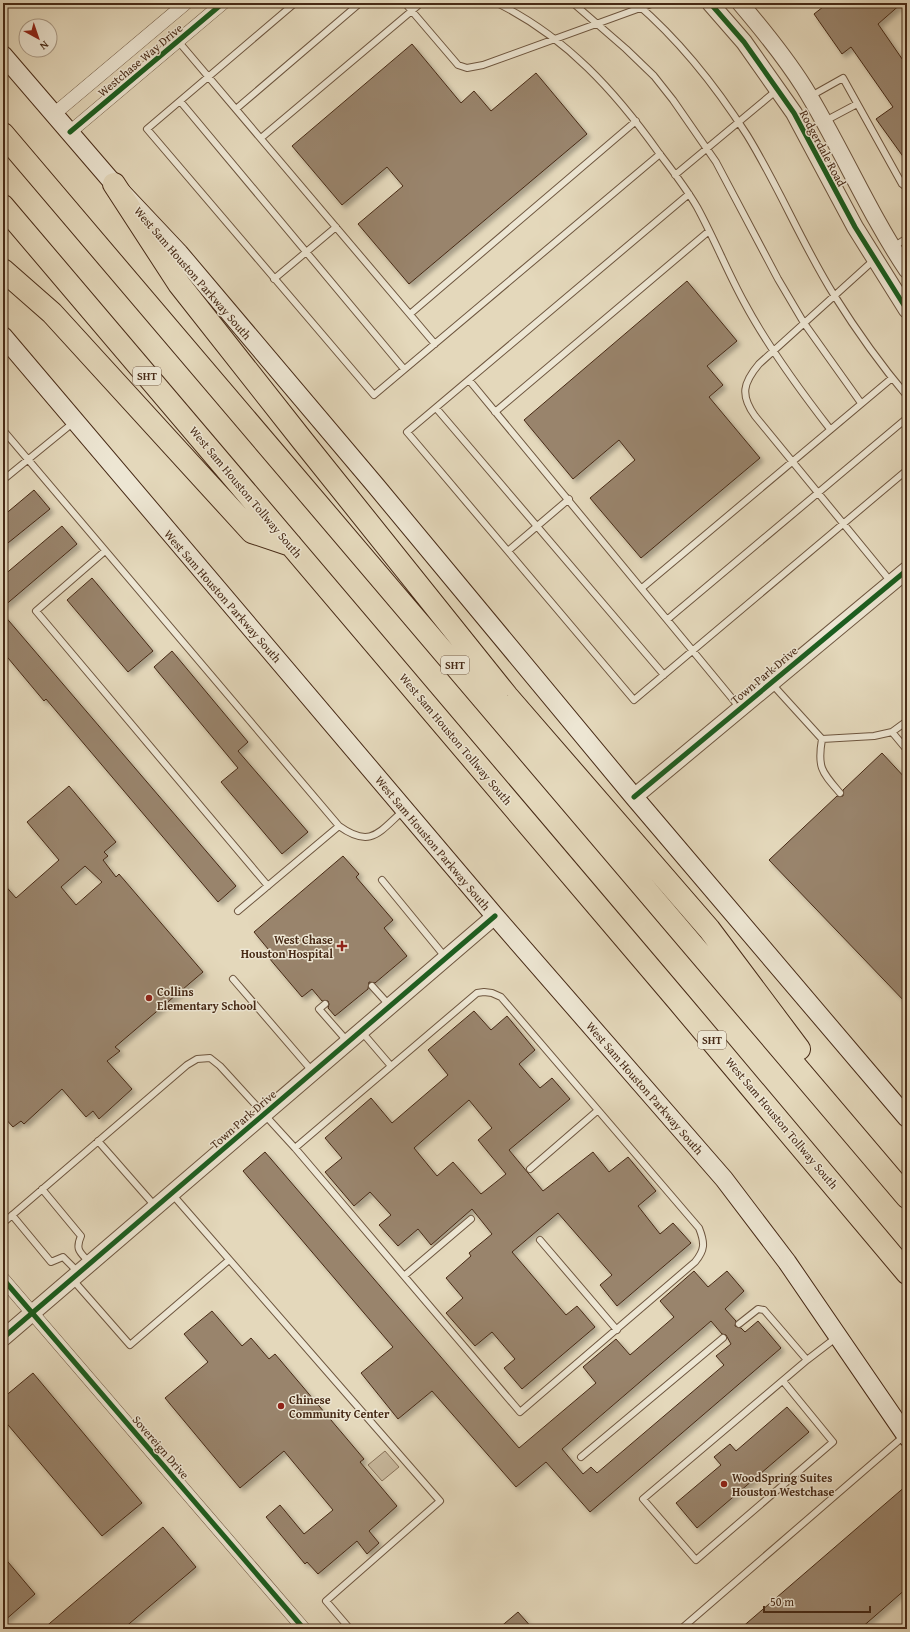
<svg xmlns="http://www.w3.org/2000/svg" width="910" height="1632" font-family="'Gentium Book Plus',serif">
<style>
.green{fill:#c9ba9f;stroke:#88725a}
.building{fill:#99846c;stroke:#472a16;fill-rule:evenodd;filter:url(#shadow)}
.lines{fill:none;stroke-linecap:round;stroke-linejoin:round}
.service-casing{stroke:#6e563f;stroke-width:8}
.minor-casing{stroke:#6e563f;stroke-width:14}
.tertiary-casing{stroke:#6e563f;stroke-width:18}
.secondary-casing{stroke:#472a16;stroke-width:20}
.motorway-casing{stroke:#472a16;stroke-width:24}
.service{stroke:#ede6d3;stroke-width:6}
.minor{stroke:#ede6d3;stroke-width:13}
.tertiary{stroke:#ede6d3;stroke-width:16}
.secondary{stroke:#ede6d3;stroke-width:18}
.motorway{stroke:#e4d8bb;stroke-width:22}
.cycleway-casing{stroke:#ede6d3;stroke-width:8}
.cycleway{stroke:#1b5e20;stroke-width:5}
.poi-dot{fill:#8f2418;stroke:#ede6d3;stroke-width:1.5}
.labels{text-anchor:middle;dominant-baseline:central;stroke-width:3;stroke-linejoin:round;paint-order:stroke}
.shield{fill:#ede6d3;stroke:#79624f;stroke-width:1}
.shield-label{font-size:11px;font-weight:bold;fill:#472a16}
.street-label{font-size:12px;fill:#472a16;stroke:#ede6d3}
.poi-label{font-size:12px;font-weight:bold;fill:#472a16;stroke:#ede6d3;text-anchor:start}
</style>
<defs>
<filter id="shadow"><feDropShadow dx="3.5" dy="3.5" stdDeviation="2" flood-color="#0004"/></filter>
</defs>
<rect width="100%" height="100%" fill="#e4d8bb"/>
<filter id="stains"><feTurbulence type="fractalNoise" baseFrequency=".005" numOctaves="4"/><feColorMatrix values="0 0 0 0 .2 0 0 0 0 .09 0 0 0 0 .02 0 0 0 .5 -.17"/></filter>
<radialGradient id="worn" r=".72"><stop offset=".6" stop-color="#630" stop-opacity="0"/><stop offset="1" stop-color="#630" stop-opacity=".3"/></radialGradient>
<path class="green" d="M 385,1451 L 399,1467 L 382,1481 L 368,1465 Z"/>
<path class="building" d="M 828,3 L 902,3 L 878,24 L 907,66 L 907,162 L 876,119 L 893,107 L 851,47 L 842,54 L 814,14 Z
M 412,44 L 461,103 L 474,91 L 491,111 L 536,73 L 587,134 L 409,284 L 358,224 L 403,186 L 387,167 L 342,205 L 292,146 Z
M 687,281 L 737,341 L 707,366 L 723,385 L 709,397 L 760,458 L 641,558 L 590,498 L 635,460 L 619,440 L 573,479 L 524,420 Z
M 34,490 L 50,509 L 3,547 L 3,516 Z
M 62,526 L 77,544 L 3,607 L 3,576 Z
M 92,578 L 153,651 L 128,672 L 67,600 Z
M 3,614 L 236,886 L 218,902 L 46,699 L 44,701 L 3,652 Z
M 172,651 L 248,742 L 238,751 L 308,832 L 282,854 L 221,782 L 238,768 L 154,667 Z
M 882,753 L 907,780 L 907,1004 L 769,860 L 837,796 L 843,796 L 843,790 Z
M 69,786 L 116,842 L 104,852 L 108,856 L 103,860 L 116,877 L 119,874 L 203,972 L 115,1047 L 120,1051 L 107,1061 L 132,1089 L 99,1119 L 93,1111 L 86,1117 L 62,1089 L 24,1124 L 21,1121 L 13,1127 L 3,1116 L 3,883 L 16,898 L 59,860 L 27,822 ZM 85,866 L 102,882 L 76,905 L 61,887 Z
M 343,856 L 359,874 L 356,877 L 393,920 L 384,928 L 407,956 L 375,983 L 369,982 L 368,989 L 335,1016 L 328,1008 L 329,1004 L 328,1001 L 322,1001 L 312,989 L 302,997 L 269,958 L 273,955 L 254,932 Z
M 474,1011 L 491,1030 L 507,1016 L 535,1050 L 519,1064 L 540,1088 L 552,1078 L 570,1099 L 509,1150 L 543,1191 L 593,1152 L 609,1172 L 628,1157 L 656,1191 L 638,1206 L 660,1234 L 673,1223 L 691,1243 L 617,1306 L 600,1285 L 612,1275 L 558,1213 L 512,1252 L 566,1315 L 577,1306 L 595,1327 L 522,1389 L 504,1368 L 515,1359 L 492,1332 L 475,1346 L 446,1313 L 463,1298 L 446,1278 L 471,1256 L 469,1253 L 492,1234 L 472,1209 L 431,1245 L 418,1229 L 398,1246 L 379,1225 L 391,1215 L 370,1192 L 354,1206 L 325,1172 L 342,1158 L 325,1138 L 371,1098 L 392,1123 L 448,1075 L 428,1050 ZM 469,1100 L 492,1128 L 478,1140 L 506,1174 L 481,1194 L 453,1162 L 437,1176 L 414,1148 Z
M 265,1152 L 519,1448 L 596,1383 L 583,1367 L 616,1339 L 630,1355 L 674,1317 L 660,1301 L 694,1271 L 708,1287 L 727,1271 L 744,1291 L 725,1309 L 736,1321 L 735,1326 L 741,1328 L 745,1332 L 758,1321 L 781,1348 L 590,1512 L 546,1462 L 516,1487 L 432,1391 L 398,1419 L 361,1373 L 393,1347 L 243,1171 ZM 711,1321 L 722,1334 L 726,1335 L 731,1344 L 716,1356 L 724,1365 L 597,1473 L 591,1467 L 583,1474 L 562,1449 Z
M 212,1311 L 242,1346 L 251,1338 L 269,1359 L 275,1354 L 364,1459 L 360,1462 L 397,1506 L 369,1531 L 379,1543 L 367,1554 L 357,1541 L 318,1574 L 307,1562 L 305,1564 L 266,1517 L 280,1505 L 304,1534 L 333,1510 L 284,1451 L 240,1488 L 165,1398 L 208,1362 L 184,1334 Z
M 33,1373 L 142,1503 L 102,1536 L 3,1419 L 3,1398 Z
M 787,1407 L 809,1432 L 697,1528 L 676,1503 L 721,1465 L 714,1457 L 730,1444 L 736,1451 Z
M 907,1485 L 907,1588 L 860,1629 L 740,1629 Z
M 163,1527 L 196,1567 L 123,1629 L 43,1629 Z
M 3,1556 L 35,1594 L 3,1622 Z
M 518,1612 L 533,1629 L 498,1629 Z"/>
<g class="lines">
<g class="service-casing">
<path id="service" d="M 295,3 L 147,129 L 374,395 L 660,154
M 405,3 L 458,65 L 467,68 L 483,65 L 654,3
M 497,3 C 566,37 615,91 659,153 C 672,170 686,188 697,207 C 714,238 727,271 744,302 C 768,347 799,389 830,429
M 573,3 L 626,49 L 654,76 L 673,100 L 716,162 L 778,279 L 804,323 L 861,403
M 636,3 C 679,40 717,88 747,135 C 779,187 802,244 834,295 C 856,330 880,364 907,396
M 178,41 L 435,344
M 811,96 L 843,78 L 902,184 L 907,188
M 180,101 L 404,369
M 236,109 L 360,3
M 825,121 L 857,104
M 261,138 L 421,3
M 675,175 L 777,90
M 689,194 L 407,432 L 634,700 L 907,470
M 893,247 L 907,238
M 875,259 L 759,364 C 743,383 740,395 755,416 L 892,583
M 274,279 L 336,227
M 410,314 L 636,121
M 469,380 L 740,708
M 436,408 L 664,675
M 495,412 L 709,231
M 3,430 L 339,826 C 371,849 379,832 404,810
M 3,480 L 74,422
M 105,551 L 36,611 L 268,886
M 508,551 L 569,499
M 642,588 L 892,378
M 668,619 L 907,418
M 772,684 L 822,739 L 874,736 L 892,732 L 907,721
M 892,732 L 907,750
M 822,739 C 817,768 822,772 840,793
M 382,880 L 446,958
M 238,911 L 339,826
M 233,979 L 313,1072
M 372,986 L 390,1006
M 484,992 L 492,993 L 501,997 L 699,1228 C 705,1243 705,1250 695,1262 L 520,1412 L 295,1148 L 477,993 Z
M 325,1004 L 319,1009 L 348,1042
M 361,1031 L 391,1066
M 98,1141 L 155,1206
M 530,1169 L 597,1111
M 42,1189 L 81,1236 C 75,1250 80,1252 89,1262
M 172,1194 L 440,1501 L 326,1601 L 350,1629
M 12,1215 L 51,1262 L 63,1257 L 78,1272
M 3,1223 L 187,1065 L 197,1059 L 210,1058 L 220,1066 L 295,1148
M 540,1240 L 617,1330
M 404,1276 L 471,1219
M 73,1280 L 130,1345 L 229,1260
M 739,1324 L 758,1309 L 764,1310 L 807,1360
M 783,1381 L 833,1442 L 696,1560 L 643,1499 L 807,1360 L 837,1337
M 581,1457 L 723,1338
M 681,1629 L 904,1436
M 905,1629 L 907,1627"/>
</g>
<g class="minor-casing">
<path id="minor" d="M 54,114 L 186,3
M 70,132 L 223,3
M 3,1279 L 304,1629"/>
</g>
<g class="tertiary-casing">
<path id="tertiary" d="M 710,3 L 744,42 L 794,113 L 855,227 L 907,310
M 740,3 C 763,30 785,57 804,87 C 841,147 868,212 907,270
M 634,797 L 907,570
M 3,1338 L 495,916"/>
</g>
<g class="secondary-casing">
<path id="secondary" d="M 3,55 L 114,184 L 179,253 L 376,486 L 634,797 L 907,1118
M 3,336 L 495,916 L 724,1179 L 787,1262 L 907,1437"/>
</g>
<g class="motorway-casing">
<path id="motorway" d="M 3,134 L 907,1197
M 114,184 L 179,284 L 302,440 L 507,696 L 709,929 L 799,1049
M 3,206 L 679,1002 L 907,1273
M 3,270 L 52,313 L 252,532 L 291,545"/>
</g>
<use href="#service" class="service"/>
<use href="#minor" class="minor"/>
<use href="#tertiary" class="tertiary"/>
<use href="#secondary" class="secondary"/>
<use href="#motorway" class="motorway"/>
<g class="cycleway-casing">
<path id="cycleway" d="M 710,3 L 744,42 L 794,113 L 855,227 L 907,310
M 70,132 L 223,3
M 634,797 L 907,570
M 3,1279 L 304,1629
M 3,1338 L 495,916"/>
</g>
<use href="#cycleway" class="cycleway"/>
</g>
<g class="poi-dot">
<path d="M340 940h4v4h4v4h-4v4h-4v-4h-4v-4h4z"/>
<circle cx="149" cy="998" r="4"/>
<circle cx="281" cy="1406" r="4"/>
<circle cx="724" cy="1484" r="4"/>
</g>
<g class="labels">
<g class="shield">
<rect x="133" y="367" width="28" height="18" rx="3"/>
<rect x="441" y="656" width="28" height="18" rx="3"/>
<rect x="698" y="1031" width="28" height="18" rx="3"/>
</g>
<g class="shield-label">
<text x="147" y="376">SHT</text>
<text x="455" y="665">SHT</text>
<text x="712" y="1040">SHT</text>
</g>
<g class="street-label">
<text transform="translate(140 60) rotate(-40)">Westchase Way Drive</text>
<text transform="translate(823 148) rotate(62)">Rodgerdale Road</text>
<text transform="translate(193 273) rotate(49)">West Sam Houston Parkway South</text>
<text transform="translate(246 492) rotate(50)">West Sam Houston Tollway South</text>
<text transform="translate(223 596) rotate(49)">West Sam Houston Parkway South</text>
<text transform="translate(764 675) rotate(-40)">Town Park Drive</text>
<text transform="translate(456 739) rotate(50)">West Sam Houston Tollway South</text>
<text transform="translate(433 843) rotate(50)">West Sam Houston Parkway South</text>
<text transform="translate(645 1088) rotate(49)">West Sam Houston Parkway South</text>
<text transform="translate(243 1119) rotate(-41)">Town Park Drive</text>
<text transform="translate(782 1123) rotate(50)">West Sam Houston Tollway South</text>
<text transform="translate(161 1447) rotate(49)">Sovereign Drive</text>
</g>
<g class="poi-label">
<text x="333" y="939" text-anchor="end">West Chase<tspan x="333" dy="14">Houston Hospital</tspan></text>
<text x="157" y="991">Collins<tspan x="157" dy="14">Elementary School</tspan></text>
<text x="289" y="1399">Chinese<tspan x="289" dy="14">Community Center</tspan></text>
<text x="732" y="1477">WoodSpring Suites<tspan x="732" dy="14">Houston Westchase</tspan></text>
</g>
</g>
<rect width="910" height="1632" fill="none" stroke="#e4d8bb" stroke-width="16"/>
<rect x="4" y="4" width="902" height="1624" fill="none" stroke="#472a16" stroke-width="2"/>
<rect x="8" y="8" width="894" height="1616" fill="none" stroke="#472a16"/>
<g transform="translate(38 38) rotate(140)"><circle r="19" fill="#ede6d3" stroke="#ab9b87"/>
<path d="M0-3L7 15L0 10L-7 15Z" fill="#8f2418"/>
<text y="-6" font-size="11" font-weight="bold" text-anchor="middle" fill="#472a16">N</text>
</g>
<path d="M764 1606v6h106v-6" fill="none" stroke="#472a16" stroke-width="2"/>
<text x="770" y="1606" font-size="12" fill="#472a16" stroke="#ede6d3" stroke-width="3" paint-order="stroke">50 m</text>
<rect width="100%" height="100%" filter="url(#stains)"/>
<rect width="100%" height="100%" fill="url(#worn)"/>
</svg>
